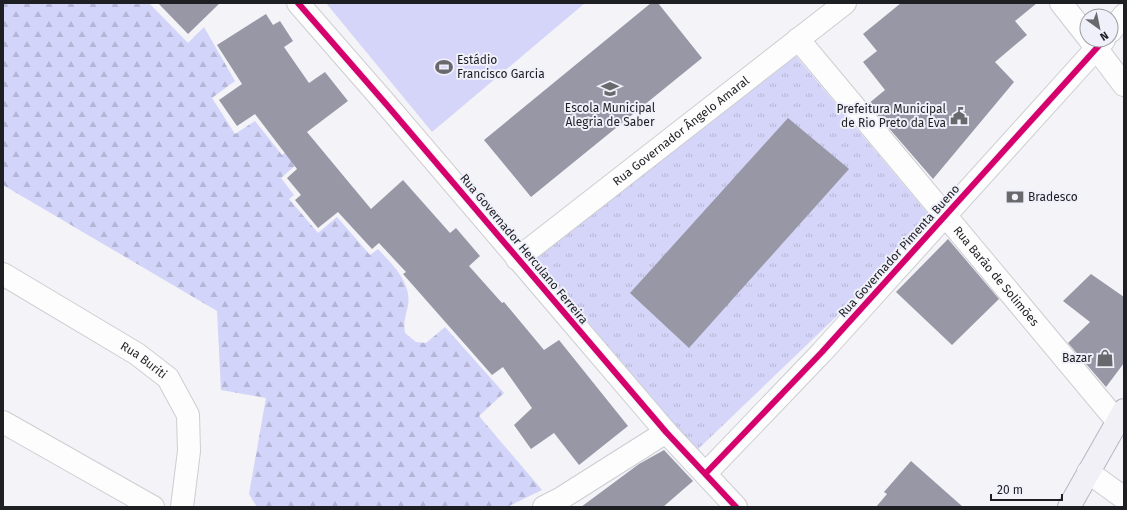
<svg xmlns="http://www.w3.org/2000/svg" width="1127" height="510" font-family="'Fira Sans',sans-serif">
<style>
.grass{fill:url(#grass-tufts)}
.forest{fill:url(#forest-firs)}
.pitch{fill:#d4d5f8}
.building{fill:#9897a6}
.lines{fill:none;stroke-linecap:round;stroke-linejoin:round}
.minor-casing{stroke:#ceced1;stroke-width:24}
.primary-casing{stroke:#b6b7c3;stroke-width:24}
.minor{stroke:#fdfdfe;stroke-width:22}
.primary{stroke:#f0f0f6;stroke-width:22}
.cycleway-casing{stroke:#f0f0fb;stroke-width:8}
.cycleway{stroke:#d6006c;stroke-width:6}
.labels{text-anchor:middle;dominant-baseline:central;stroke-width:4;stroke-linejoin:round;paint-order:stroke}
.poi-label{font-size:12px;fill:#1e1f22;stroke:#f0f0fb;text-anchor:start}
.street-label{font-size:12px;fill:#1e1f22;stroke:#f0f0fb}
</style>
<defs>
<pattern id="grass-tufts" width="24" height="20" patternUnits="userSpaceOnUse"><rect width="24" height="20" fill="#d4d5f8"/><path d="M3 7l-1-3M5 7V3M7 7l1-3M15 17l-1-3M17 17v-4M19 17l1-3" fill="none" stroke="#b6b6d4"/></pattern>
<pattern id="forest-firs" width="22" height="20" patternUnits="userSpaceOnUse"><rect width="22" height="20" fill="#d3d4f9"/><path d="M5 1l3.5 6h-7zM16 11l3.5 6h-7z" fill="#b5b6d5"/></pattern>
</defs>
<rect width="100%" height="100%" fill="#f3f3f8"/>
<path class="grass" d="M 790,49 L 935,222 L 695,452 L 530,262 Z"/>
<path class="forest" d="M 3,3 L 149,3 L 188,43 L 204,27 L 235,81 L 212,98 L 235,134 L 255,121 L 282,155 L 295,145 L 305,157 L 281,178 L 294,195 L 289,199 L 318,233 L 337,217 L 370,255 L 378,249 C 392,264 412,283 408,305 C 406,316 403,322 405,333 L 416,342 L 426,343 L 445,327 L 504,393 L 479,416 L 542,490 L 507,507 L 257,507 L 249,494 L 266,398 L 221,390 L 217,311 L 3,185 Z"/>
<path class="pitch" d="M 326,3 L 585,3 L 432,132 Z"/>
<path class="building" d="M 158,3 L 220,3 L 188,34 Z
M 651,3 L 658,3 L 702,58 L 531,197 L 484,140 Z
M 901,3 L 1037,3 L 1015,21 L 1027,35 L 995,62 L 1014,82 L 933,179 L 868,104 L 885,90 L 863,62 L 877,51 L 863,34 Z
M 266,14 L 273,25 L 280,21 L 293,41 L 284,47 L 309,83 L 325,72 L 348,101 L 307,132 L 371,209 L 403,180 L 450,233 L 456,228 L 480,256 L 469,266 L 502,303 L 504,302 L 544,350 L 559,340 L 628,426 L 579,465 L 554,433 L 531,449 L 514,425 L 532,408 L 503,367 L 492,375 L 403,274 L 406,272 L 379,243 L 372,249 L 338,212 L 318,228 L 295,200 L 301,195 L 287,178 L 297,169 L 255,114 L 237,126 L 219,100 L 242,84 L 217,45 Z
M 788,118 L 849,169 L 689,348 L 630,293 Z
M 948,239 L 999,299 L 952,345 L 896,292 Z
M 1091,274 L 1124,297 L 1124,363 L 1106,387 L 1068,343 L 1090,322 L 1063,301 Z
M 664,450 L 693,481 L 663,507 L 581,507 L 639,464 Z
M 911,461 L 963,507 L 876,507 L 887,494 L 884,492 Z"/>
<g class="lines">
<g class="minor-casing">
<g id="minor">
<path d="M 298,3 L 386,104 L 666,432 L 736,507"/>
<path d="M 1061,3 L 1087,36"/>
<path d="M 1111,31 L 1124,15"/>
<path id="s1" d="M 798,39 L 1117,421"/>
<path d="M 1090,40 L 1124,85"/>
<path id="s2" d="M 517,259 L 845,3"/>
<path id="s3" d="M 3,274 L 137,354 L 168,378 L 188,415 L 189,451 L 182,507"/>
<path d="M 3,422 L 153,507"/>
<path d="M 1088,472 L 1124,498"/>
<path d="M 706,473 L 822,352 L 1104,40"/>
<path d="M 544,507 L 560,499 L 666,432"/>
</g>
</g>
<g class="primary-casing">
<path id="primary" d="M 1069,507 L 1124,410"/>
</g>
<use href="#minor" class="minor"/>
<use href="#primary" class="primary"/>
<g class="cycleway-casing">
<path id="cycleway" d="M 298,3 L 386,104 L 666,432 L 736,507
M 706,473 L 822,352 L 1104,40"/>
</g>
<use href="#cycleway" class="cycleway"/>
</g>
<defs>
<g id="stadium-bare" transform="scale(1.38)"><path d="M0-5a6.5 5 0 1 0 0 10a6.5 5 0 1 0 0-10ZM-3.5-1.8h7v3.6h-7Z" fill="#69696d" stroke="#f0f0fb" stroke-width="2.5" paint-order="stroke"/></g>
<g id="school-bare" transform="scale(1.38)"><path d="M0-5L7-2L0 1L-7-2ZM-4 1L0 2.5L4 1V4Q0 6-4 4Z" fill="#69696d" stroke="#f0f0fb" stroke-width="2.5" paint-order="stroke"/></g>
<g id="civic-bare" transform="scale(1.38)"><path d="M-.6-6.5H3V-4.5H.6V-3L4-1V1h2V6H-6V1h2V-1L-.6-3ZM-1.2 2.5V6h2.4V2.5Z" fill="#69696d" stroke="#f0f0fb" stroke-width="2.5" paint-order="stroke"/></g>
<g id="bank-bare" transform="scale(1.38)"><path d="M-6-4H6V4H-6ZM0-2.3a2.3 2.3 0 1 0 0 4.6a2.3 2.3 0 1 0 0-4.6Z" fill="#69696d" stroke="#f0f0fb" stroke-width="2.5" paint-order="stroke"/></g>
<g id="shop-bare" transform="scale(1.38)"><path d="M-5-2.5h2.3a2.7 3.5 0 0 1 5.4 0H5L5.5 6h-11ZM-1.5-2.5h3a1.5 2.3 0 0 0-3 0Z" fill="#69696d" stroke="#f0f0fb" stroke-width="2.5" paint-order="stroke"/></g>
</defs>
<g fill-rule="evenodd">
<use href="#stadium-bare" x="444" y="67"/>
<use href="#school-bare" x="610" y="89"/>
<use href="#civic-bare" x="959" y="116"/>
<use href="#bank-bare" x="1015" y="197"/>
<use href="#shop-bare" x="1105" y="358"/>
</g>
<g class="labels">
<g class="poi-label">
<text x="457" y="60">Estádio<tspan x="457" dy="14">Francisco Garcia</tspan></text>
<text x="610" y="108" text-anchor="middle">Escola Municipal<tspan x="610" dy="14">Alegria de Saber</tspan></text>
<text x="946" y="109" text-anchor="end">Prefeitura Municipal<tspan x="946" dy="14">de Rio Preto da Eva</tspan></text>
<text x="1028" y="197">Bradesco</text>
<text x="1092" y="358" text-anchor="end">Bazar</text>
</g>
<g class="street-label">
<text stroke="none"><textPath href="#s2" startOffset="208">Rua Governador Ângelo Amaral</textPath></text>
<text transform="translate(524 249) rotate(50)">Rua Governador Herculano Ferreira</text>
<text transform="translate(899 251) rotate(-48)">Rua Governador Pimenta Bueno</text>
<text stroke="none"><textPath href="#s1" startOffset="309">Rua Barão de Solimões</textPath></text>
<text stroke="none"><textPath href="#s3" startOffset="165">Rua Buriti</textPath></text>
</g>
</g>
<rect width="1127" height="510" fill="none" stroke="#1e1f22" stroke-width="8"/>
<g transform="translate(1099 28) rotate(147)"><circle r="19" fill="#f0f0fb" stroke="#9c9ca4"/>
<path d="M0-3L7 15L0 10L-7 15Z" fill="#69696d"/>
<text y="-6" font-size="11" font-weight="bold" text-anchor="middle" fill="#1e1f22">N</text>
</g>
<path d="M991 494v6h71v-6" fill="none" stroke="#1e1f22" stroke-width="2"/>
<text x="997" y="494" font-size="12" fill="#1e1f22" stroke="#f0f0fb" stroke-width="3" paint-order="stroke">20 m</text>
</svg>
